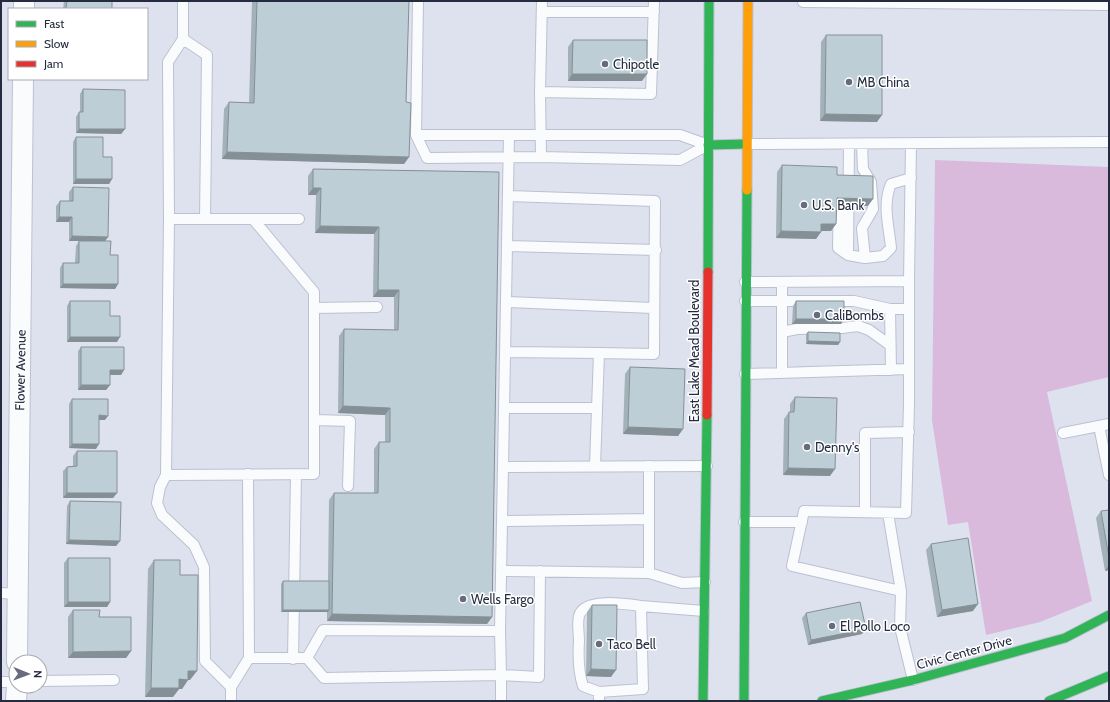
<svg xmlns="http://www.w3.org/2000/svg" width="1110" height="702" font-family="Cabin,sans-serif">
<style>
.green{fill:#d9badd}
.lines{fill:none;stroke-linecap:round;stroke-linejoin:round}
.lane-casing{stroke:#bbc1d1;stroke-width:12}
.street-casing{stroke:#bbc1d1;stroke-width:22}
.fast-casing{stroke:#bbc1d1;stroke-width:11}
.slow-casing{stroke:#bbc1d1;stroke-width:11}
.jam-casing{stroke:#bbc1d1;stroke-width:11}
.lane{stroke:#fafbfc;stroke-width:10}
.street{stroke:#fafbfc;stroke-width:20}
.fast{stroke:#30b455;stroke-width:9}
.slow{stroke:#ff9f0a;stroke-width:9}
.jam{stroke:#e5322d;stroke-width:9}
.wall{fill:#a3b1b8}
.shaded-wall{fill:#859096}
.building{fill:#beced6;stroke:#859096}
.poi-dot{fill:#666c7d;stroke:#fff;stroke-width:1.5}
.labels{text-anchor:middle;dominant-baseline:central;stroke-width:3;stroke-linejoin:round;paint-order:stroke}
.poi-label{font-size:13px;fill:#252c40;stroke:#fff;text-anchor:start}
.street-label{font-size:13px;fill:#252c40;stroke:#fff}
</style>
<rect width="100%" height="100%" fill="#dee2ee"/>
<path class="green" d="M 935,160 L 1109,167 L 1109,377 L 1047,392 L 1092,601 L 1040,622 L 986,635 L 968,522 L 948,525 L 932,420 Z"/>
<g class="lines">
<g class="lane-casing">
<path id="lane" d="M 183,1 L 183,39 L 207,55 L 205,219 L 299,219
M 418,1 L 416,135 L 427,158 L 541,157 L 680,160 L 708,145
M 542,1 L 540,92 L 651,94 L 654,1
M 803,2 L 1109,5
M 542,12 L 654,12
M 183,39 L 168,62 L 169,219 L 205,219
M 540,92 L 541,157
M 416,135 L 680,135 L 708,145
M 746,144 L 1109,142
M 849,144 L 848,255 L 865,258
M 862,144 L 863,169 L 871,182 L 873,209 L 862,228 L 865,258 L 883,256 L 891,248 C 889,226 882,205 891,184 L 911,178
M 839,192 L 838,248 L 848,255
M 509,196 L 655,201 L 654,354 L 599,353
M 169,219 L 166,475 L 314,474 L 314,292 L 253,219
M 508,246 L 656,250
M 745,282 L 909,281 L 911,144
M 745,301 L 854,301 L 890,309 L 909,309
M 507,302 L 653,308
M 314,308 L 377,307
M 890,309 L 891,370
M 782,332 L 797,329 L 842,328 L 858,326 L 869,330 L 890,345
M 506,352 L 599,353 L 595,466
M 782,373 L 782,282
M 745,374 L 909,369
M 505,408 L 597,408
M 314,420 L 350,421 L 348,486
M 1099,426 L 1109,475
M 1063,433 L 1109,424
M 503,467 L 707,466
M 166,475 L 160,487 L 157,503 L 162,515 L 194,545 L 204,567 L 205,661 L 231,687
M 865,512 L 865,433 L 909,432
M 888,513 L 901,591 L 900,627 L 913,680
M 502,521 L 649,519
M 744,522 L 802,522
M 501,571 L 649,573 L 649,466
M 649,573 L 682,583 L 705,582
M 901,591 L 792,566 L 804,511 L 906,513 L 909,404 L 909,281
M 1,593 L 18,594
M 500,631 L 509,135
M 249,658 L 307,658 L 324,678 L 501,675 L 500,631 L 323,630 L 307,658
M 293,659 L 296,474
M 40,681 L 114,680
M 1,682 L 16,682
M 599,692 L 583,686 C 578,671 578,657 579,641 C 579,633 577,623 579,616 C 584,597 627,604 641,606
M 231,701 L 231,687 L 249,658 L 248,474
M 501,701 L 501,675 L 539,677 L 540,571
M 599,701 L 599,692 L 643,689 L 641,606 L 704,611"/>
</g>
<g class="street-casing">
<path id="street" d="M 24,9 L 24,1
M 17,662 L 23,79
M 16,701 L 17,686"/>
</g>
<g class="fast-casing">
<path id="fast" d="M 708,145 L 746,144
M 708,272 L 709,1
M 703,701 L 707,415
M 744,701 L 747,190
M 822,701 L 913,680 L 1065,638 L 1109,615
M 1049,701 L 1109,676"/>
</g>
<g class="slow-casing">
<path id="slow" d="M 747,190 L 748,1"/>
</g>
<g class="jam-casing">
<path id="jam" d="M 707,415 L 708,272"/>
</g>
<use href="#lane" class="lane"/>
<use href="#street" class="street"/>
<use href="#fast" class="fast"/>
<use href="#slow" class="slow"/>
<use href="#jam" class="jam"/>
</g>
<path class="wall" d="M 64,1 L 112,1 L 112,9 L 63,9 Z
M 252,1 L 409,1 L 406,102 L 409,157 L 404,164 L 222,159 L 224,109 L 229,102 L 249,103 Z
M 826,35 L 877,122 L 820,121 L 821,42 Z
M 573,40 L 642,81 L 568,81 L 568,47 Z
M 83,89 L 125,129 L 121,134 L 76,133 L 76,117 L 79,112 L 80,112 L 80,94 Z
M 76,137 L 103,157 L 112,179 L 109,184 L 73,184 L 73,142 Z
M 782,165 L 868,206 L 837,205 L 836,224 L 831,231 L 821,231 L 816,239 L 776,238 L 777,172 Z
M 313,169 L 499,172 L 492,617 L 487,624 L 327,621 L 327,612 L 281,612 L 281,584 L 283,581 L 328,581 L 329,500 L 334,493 L 374,493 L 374,449 L 379,442 L 385,442 L 385,415 L 338,413 L 339,336 L 344,329 L 394,330 L 394,297 L 373,297 L 374,234 L 315,233 L 316,195 L 308,195 L 308,176 Z
M 73,187 L 108,237 L 105,241 L 110,255 L 118,284 L 115,289 L 60,288 L 60,268 L 63,263 L 75,263 L 76,246 L 79,241 L 69,241 L 69,222 L 56,222 L 56,206 L 60,201 L 69,201 L 69,192 Z
M 70,301 L 110,316 L 117,342 L 67,342 L 67,306 Z
M 796,301 L 844,319 L 841,324 L 792,324 L 793,306 Z
M 808,332 L 840,342 L 838,345 L 806,344 L 806,334 Z
M 81,347 L 124,370 L 121,375 L 110,375 L 110,385 L 106,390 L 78,390 L 78,351 Z
M 630,367 L 683,429 L 678,436 L 623,434 L 625,374 Z
M 795,397 L 830,476 L 783,475 L 784,419 L 789,412 L 790,412 L 790,404 Z
M 72,399 L 105,420 L 99,420 L 96,449 L 69,448 L 69,404 Z
M 77,451 L 117,493 L 113,498 L 63,498 L 63,471 L 67,467 L 73,466 L 73,456 Z
M 70,501 L 120,541 L 116,546 L 66,544 L 67,506 Z
M 1109,510 L 1109,570 L 1105,571 L 1096,518 L 1101,511 Z
M 931,544 L 973,611 L 937,617 L 926,550 Z
M 68,558 L 110,602 L 107,607 L 64,607 L 64,563 Z
M 154,560 L 180,575 L 190,680 L 188,680 L 182,689 L 179,689 L 173,697 L 145,697 L 148,569 Z
M 592,605 L 611,677 L 586,676 L 587,612 Z
M 73,610 L 99,617 L 131,651 L 126,658 L 68,658 L 68,617 Z
M 806,613 L 862,634 L 808,645 L 802,618 Z"/>
<path class="shaded-wall" d="M 572,74 L 647,74 L 642,81 L 568,81 Z
M 825,114 L 882,115 L 877,122 L 820,121 Z
M 79,129 L 125,129 L 121,134 L 76,133 Z
M 227,152 L 409,157 L 404,164 L 222,159 Z
M 76,179 L 112,179 L 109,184 L 73,184 Z
M 313,188 L 321,188 L 316,195 L 308,195 Z
M 837,198 L 873,199 L 868,206 L 832,205 Z
M 59,217 L 72,217 L 69,222 L 56,222 Z
M 821,224 L 836,224 L 831,231 L 816,231 Z
M 320,226 L 379,227 L 374,234 L 315,233 Z
M 781,231 L 821,232 L 816,239 L 776,238 Z
M 72,236 L 108,237 L 105,241 L 69,241 Z
M 63,284 L 118,284 L 115,289 L 60,288 Z
M 378,290 L 399,290 L 394,297 L 373,297 Z
M 796,319 L 844,319 L 841,324 L 792,324 Z
M 70,337 L 120,337 L 117,342 L 67,342 Z
M 808,341 L 840,342 L 838,345 L 806,344 Z
M 110,370 L 124,370 L 121,375 L 106,375 Z
M 81,385 L 110,385 L 106,390 L 78,390 Z
M 343,406 L 390,408 L 385,415 L 338,413 Z
M 99,415 L 108,416 L 105,420 L 96,420 Z
M 628,427 L 683,429 L 678,436 L 623,434 Z
M 72,444 L 99,444 L 96,449 L 69,448 Z
M 788,468 L 835,469 L 830,476 L 783,475 Z
M 67,493 L 117,493 L 113,498 L 63,498 Z
M 69,540 L 120,541 L 116,546 L 66,544 Z
M 1109,565 L 1109,570 L 1105,571 Z
M 68,602 L 110,602 L 107,607 L 64,607 Z
M 978,604 L 973,611 L 937,617 L 942,610 Z
M 283,610 L 329,610 L 328,612 L 281,612 Z
M 332,614 L 492,617 L 487,624 L 327,621 Z
M 866,629 L 862,634 L 808,645 L 811,640 Z
M 131,651 L 126,658 L 68,658 L 73,652 Z
M 591,669 L 616,670 L 611,677 L 586,676 Z
M 188,671 L 197,671 L 190,680 L 188,680 L 182,689 L 179,689 L 173,697 L 145,697 L 151,688 L 179,679 Z"/>
<path class="building" d="M 67,1 L 112,1 L 112,9 L 66,9 Z
M 257,1 L 409,1 L 406,102 L 411,103 L 409,157 L 227,152 L 229,102 L 254,103 Z
M 826,35 L 882,35 L 882,115 L 825,114 Z
M 573,40 L 647,40 L 647,74 L 572,74 Z
M 83,89 L 125,90 L 125,129 L 79,129 L 79,112 L 83,112 Z
M 76,137 L 103,137 L 103,157 L 112,157 L 112,179 L 76,179 Z
M 782,165 L 837,167 L 837,175 L 873,176 L 873,199 L 837,198 L 836,224 L 821,224 L 821,232 L 781,231 Z
M 313,169 L 499,172 L 492,617 L 332,614 L 334,493 L 378,493 L 379,442 L 390,442 L 390,408 L 343,406 L 344,329 L 398,330 L 399,290 L 378,290 L 379,227 L 320,226 L 321,188 L 313,188 Z
M 73,187 L 109,188 L 108,237 L 72,236 L 72,217 L 59,217 L 60,201 L 73,201 Z
M 79,241 L 111,241 L 110,255 L 118,255 L 118,284 L 63,284 L 63,263 L 79,263 Z
M 70,301 L 110,301 L 110,316 L 120,316 L 120,337 L 70,337 Z
M 796,301 L 844,301 L 844,319 L 796,319 Z
M 808,332 L 840,333 L 840,342 L 808,341 Z
M 81,347 L 124,347 L 124,370 L 110,370 L 110,385 L 81,385 Z
M 630,367 L 685,369 L 683,429 L 628,427 Z
M 795,397 L 837,398 L 835,469 L 788,468 L 789,412 L 794,412 Z
M 72,399 L 108,399 L 108,416 L 99,415 L 99,444 L 72,444 Z
M 77,451 L 117,451 L 117,493 L 67,493 L 67,467 L 77,466 Z
M 70,501 L 121,502 L 120,541 L 69,540 Z
M 1109,510 L 1109,558 L 1101,511 Z
M 968,538 L 978,604 L 942,610 L 931,544 Z
M 68,558 L 110,558 L 110,602 L 68,602 Z
M 154,560 L 180,560 L 180,575 L 198,575 L 197,671 L 188,671 L 188,680 L 179,679 L 179,688 L 151,688 Z
M 283,581 L 329,581 L 329,610 L 283,610 Z
M 860,602 L 866,629 L 811,640 L 806,613 Z
M 592,605 L 617,605 L 616,670 L 591,669 Z
M 73,610 L 100,610 L 99,617 L 131,617 L 131,651 L 73,652 Z"/>
<g class="poi-dot">
<circle cx="605" cy="64" r="4"/>
<circle cx="849" cy="82" r="4"/>
<circle cx="804" cy="205" r="4"/>
<circle cx="817" cy="315" r="4"/>
<circle cx="807" cy="447" r="4"/>
<circle cx="463" cy="599" r="4"/>
<circle cx="832" cy="626" r="4"/>
<circle cx="599" cy="644" r="4"/>
</g>
<g class="labels">
<g class="poi-label">
<text x="613" y="64">Chipotle</text>
<text x="857" y="82">MB China</text>
<text x="812" y="205">U.S. Bank</text>
<text x="825" y="315">CaliBombs</text>
<text x="815" y="447">Denny's</text>
<text x="471" y="599">Wells Fargo</text>
<text x="840" y="626">El Pollo Loco</text>
<text x="607" y="644">Taco Bell</text>
</g>
<g class="street-label">
<text transform="translate(694 351) rotate(-90)">East Lake Mead Boulevard</text>
<text transform="translate(20 370) rotate(-89)">Flower Avenue</text>
<text transform="translate(964 652) rotate(-15)">Civic Center Drive</text>
</g>
</g>
<rect width="1110" height="702" fill="none" stroke="#252c40" stroke-width="4"/>
<rect x="8" y="8" width="140" height="72" fill="#ffffff" stroke="#a8abb3"/>
<rect x="16" y="21" width="20" height="6" fill="#30b455" stroke="#a8abb3"/>
<text x="44" y="28" font-size="12" fill="#252c40">Fast</text>
<rect x="16" y="41" width="20" height="6" fill="#ff9f0a" stroke="#a8abb3"/>
<text x="44" y="48" font-size="12" fill="#252c40">Slow</text>
<rect x="16" y="61" width="20" height="6" fill="#e5322d" stroke="#a8abb3"/>
<text x="44" y="68" font-size="12" fill="#252c40">Jam</text>
<g transform="translate(28 674) rotate(91)"><circle r="19" fill="#ffffff" stroke="#a8abb3"/>
<path d="M0-3L7 15L0 10L-7 15Z" fill="#666c7d"/>
<text y="-6" font-size="11" font-weight="bold" text-anchor="middle" fill="#252c40">N</text>
</g>
</svg>
